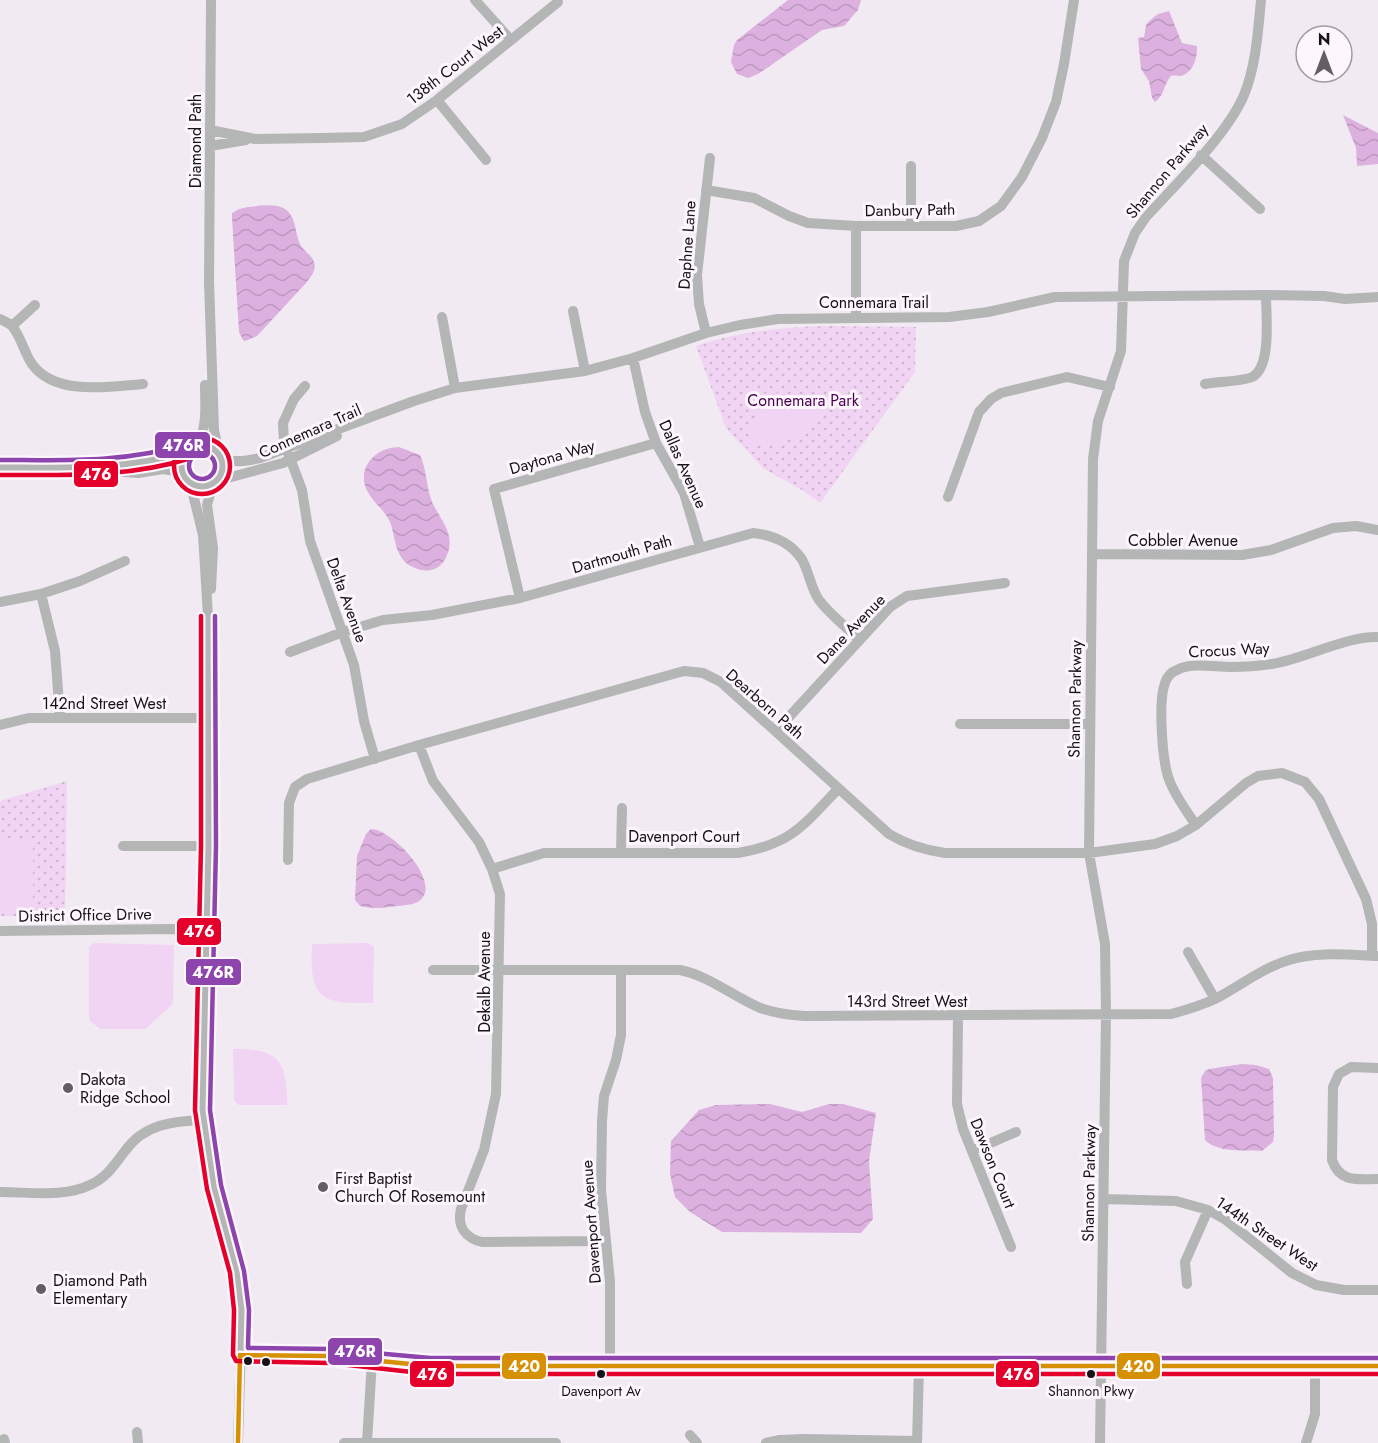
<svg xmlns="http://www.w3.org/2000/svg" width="1378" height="1443" font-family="Jost,sans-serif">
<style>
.park{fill:url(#park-dots)}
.pitch{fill:#f1d4f3}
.water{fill:url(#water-waves)}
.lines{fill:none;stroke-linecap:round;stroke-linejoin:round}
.minor{stroke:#b4b5b5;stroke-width:10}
.bus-1-casing{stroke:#fdf7fd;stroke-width:9}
.bus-2-casing{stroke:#fdf7fd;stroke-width:9}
.bus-3-casing{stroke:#fdf7fd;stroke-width:9}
.bus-1{stroke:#d59003;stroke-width:4.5}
.bus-2{stroke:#e4002b;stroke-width:4.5}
.bus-3{stroke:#8e44ad;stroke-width:4.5}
.poi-dot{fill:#645e64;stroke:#fdf7fd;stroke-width:2}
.bus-dot{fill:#171217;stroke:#fdf7fd;stroke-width:2}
.labels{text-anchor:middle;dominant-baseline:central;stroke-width:6;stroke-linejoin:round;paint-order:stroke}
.bus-label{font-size:14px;fill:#171217;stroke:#fdf7fd}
.street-label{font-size:16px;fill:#171217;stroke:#fdf7fd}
.park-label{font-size:16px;fill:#4a0151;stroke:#fdf7fd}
.poi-label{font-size:16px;fill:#171217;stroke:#fdf7fd;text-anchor:start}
.line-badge{stroke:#fdf7fd;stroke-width:2}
.badge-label{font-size:16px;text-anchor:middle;font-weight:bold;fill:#fff}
</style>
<defs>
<pattern id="park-dots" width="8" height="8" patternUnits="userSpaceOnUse" patternTransform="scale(1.5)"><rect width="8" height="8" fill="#f1d4f3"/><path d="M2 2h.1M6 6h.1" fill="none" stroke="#ceb5d0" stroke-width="1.8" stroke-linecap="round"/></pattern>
<pattern id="water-waves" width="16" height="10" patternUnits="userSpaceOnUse" patternTransform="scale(1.5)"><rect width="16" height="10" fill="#dcb1df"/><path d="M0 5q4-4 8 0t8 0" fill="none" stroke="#bc97bf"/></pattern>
</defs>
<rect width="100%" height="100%" fill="#f2eaf2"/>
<path class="park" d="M 828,326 L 916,327 L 915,372 L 820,503 L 802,490 L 764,469 L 726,428 L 696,346 C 739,331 783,327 828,326 Z
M 67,781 L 65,916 L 0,916 L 0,801 Z"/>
<path class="pitch" d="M 770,391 L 828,404 C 824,410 820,419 814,424 C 796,441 770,445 746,447 L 762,395 Z
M 0,840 L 33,840 L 33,913 L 0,913 Z
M 94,943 L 174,945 L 173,1004 L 145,1029 L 100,1029 L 89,1020 L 89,947 Z
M 368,943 L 374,947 L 373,1003 C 320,1004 309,999 312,944 Z
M 233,1049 C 277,1048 288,1060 287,1105 L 239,1105 L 234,1100 Z"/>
<path class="water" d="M 788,0 L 861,0 L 858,10 L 844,26 L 822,30 L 758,74 L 748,78 L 737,74 L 731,62 L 734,45 L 737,40 Z
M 1169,11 L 1182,43 L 1197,46 C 1197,58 1194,72 1181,76 C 1177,76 1174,75 1171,76 C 1163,85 1165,95 1155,102 L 1152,98 L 1149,81 L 1141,69 L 1138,38 L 1144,37 L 1146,25 L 1149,21 L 1158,14 Z
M 1343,115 L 1378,133 L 1378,164 L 1357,166 L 1356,148 Z
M 248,207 C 259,206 276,203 285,209 C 296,216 295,233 300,244 C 303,251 312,255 314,262 C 317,270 310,278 306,283 L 257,336 L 245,341 L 243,340 L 239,332 L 232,218 L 232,213 L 239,209 Z
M 399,447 L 420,455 C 426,468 426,482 430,496 C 436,517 457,531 447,555 C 445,562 438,569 431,570 C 422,572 412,568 405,562 C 393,549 396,535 389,520 C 384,510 375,504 369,494 C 354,471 374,447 399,447 Z
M 371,829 C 391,829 437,877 423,897 C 418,905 406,905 397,906 C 386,908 371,909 360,906 L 355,900 L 357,856 L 366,834 Z
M 1242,1064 L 1256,1065 L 1269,1069 L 1273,1078 L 1274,1136 L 1273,1142 L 1262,1151 C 1244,1150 1218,1153 1205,1140 L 1201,1078 L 1205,1071 L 1209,1069 Z
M 770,1104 L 802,1112 L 829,1104 L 843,1104 L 876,1113 L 869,1161 L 873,1219 L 861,1233 L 722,1232 L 690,1212 L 675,1197 L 670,1174 L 671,1141 L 699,1110 L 716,1105 Z"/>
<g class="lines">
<path class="minor" d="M 475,0 L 511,40
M 437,100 L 486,160
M 210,130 L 255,139 L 322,138 L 364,137 L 402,124 L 437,100 L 558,2
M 210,146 L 246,140
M 1201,155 L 1260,209
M 706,190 L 754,198 L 789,216 L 808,223 L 856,226 L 956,226 L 979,221 L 1001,206 L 1022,177 L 1042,138 L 1056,102 L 1064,64 L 1074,0
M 911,226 L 911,166
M 209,281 L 214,430 C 220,463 228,465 260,458 L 414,401 L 455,388 L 585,371 L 633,358 L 706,333 L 740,325 L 778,319 L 949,317 L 988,312 L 1055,297 L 1266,295 L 1324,296 L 1345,299 L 1378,297
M 209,286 L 211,0
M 573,311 L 585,371
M 442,317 L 455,388
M 856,317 L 856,226
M 0,319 C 4,321 9,323 12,326 C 21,336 24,353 32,364 C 55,396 108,387 143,384
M 12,326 L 35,305
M 706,333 L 699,304 L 697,275 L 710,158
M 633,358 L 645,412 L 656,443 L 684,493 L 700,547
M 1205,384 C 1214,382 1245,381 1252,377 C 1272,367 1266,315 1266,295
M 305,386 L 294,399 L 283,423 L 284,442 L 302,490 L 310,541 L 354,665 L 364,721 L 375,759
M181 466a21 21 0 1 1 42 0a21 21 0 1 1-42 0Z
M 0,467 C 40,467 182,476 201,436 C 207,422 205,401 205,385
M 99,467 L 125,472 L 138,473 L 163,469 L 176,471 L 187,480 L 193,494 L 203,535 L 208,616 L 209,718 L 209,846 L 202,1110 L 214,1187 L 237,1272 L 242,1310 L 238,1443
M 948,497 L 979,412 L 991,399 L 1001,393 L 1067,377 L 1110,387
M 1092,554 L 1242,555 L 1271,550 L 1333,528 L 1356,526 L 1378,530
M 211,589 L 213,548 L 207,505 L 212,487 L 224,479 L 283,463 L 337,436
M 41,594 L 55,651 L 60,717
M 520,598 L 494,489 L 656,443
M 0,602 L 41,594 L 80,581 L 125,561
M 290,652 L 343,632 L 383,620 L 432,615 L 520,598 L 753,533 C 772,535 789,541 801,558 C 809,570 810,587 819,600 C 830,615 847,627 859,640
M 960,724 L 1089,724
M 0,725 L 29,718 L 209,718
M 776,731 L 890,607 L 907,596 L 1005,583
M 419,745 L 433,781 L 479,842 L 492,869 L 500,894 L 496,1094 L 484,1150 L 461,1209 C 457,1226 465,1238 482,1242 L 606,1241
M 1196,825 C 1187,812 1176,797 1170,782 C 1162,764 1158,701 1165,683 C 1167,677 1171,672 1177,670 C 1192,662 1214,667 1231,667 C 1244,667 1259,666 1272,664 C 1304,659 1346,636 1378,637
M 123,846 L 209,846
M 621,852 L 622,808
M 288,860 L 289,803 L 295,787 L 307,779 L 419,745 L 684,671 L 703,673 L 721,682 L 889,834 C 907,845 924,850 945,853 L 1089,853 L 1155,844 L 1177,836 L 1196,825 L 1246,783 L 1258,776 L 1282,773 L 1305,782 L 1319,799 L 1366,899 L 1372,924 L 1372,956
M 492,869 L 544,853 L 738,853 C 791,844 803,826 838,789
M 0,931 L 173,929 L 206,931
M 1188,952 L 1215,999
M 433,970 L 680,970 C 709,976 731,995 758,1007 C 773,1013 788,1015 805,1016 L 1171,1014 C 1186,1010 1200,1006 1215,999 C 1240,986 1262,968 1289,960 C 1317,951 1349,955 1378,956
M 958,1016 L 957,1104 L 963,1129 L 1011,1247
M 1378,1068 L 1351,1067 L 1339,1074 L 1333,1087 L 1332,1160 C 1340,1183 1357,1179 1378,1179
M 972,1151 L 1016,1132
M 0,1192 C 30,1192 65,1198 92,1184 C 107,1177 115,1164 125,1151 C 144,1124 173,1121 204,1120
M 1104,1199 L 1176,1201 L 1208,1210 L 1226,1220 L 1292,1273 L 1316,1285 L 1344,1290 L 1378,1290
M 1187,1284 L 1185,1262 L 1208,1210
M 240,1355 L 330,1356 L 430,1366 L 1378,1366
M 610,1366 L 610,1282 L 601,1190 L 602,1121 L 604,1096 L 616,1060 L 621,1035 L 621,970
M 137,1432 L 138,1443
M 690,1435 L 697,1443
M 4,1439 L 5,1443
M 367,1442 L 372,1361
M 344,1443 L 556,1443
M 766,1443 L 780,1440 L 805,1439 L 917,1441
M 917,1443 L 919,1366
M 1100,1443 L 1106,1015 L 1105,944 L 1089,853 L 1093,459 L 1098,421 L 1121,351 L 1124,261 L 1135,233 L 1146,217 C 1176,184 1227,135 1244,95 C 1256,66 1258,31 1261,0
M 1306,1443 L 1315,1414 L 1315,1366"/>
<g class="bus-1-casing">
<path id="bus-1" d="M 240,1355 L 330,1356 L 430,1366 L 1378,1366
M 238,1443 L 240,1355"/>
</g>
<g class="bus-2-casing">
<path id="bus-2" d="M174 466a28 28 0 1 1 56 0a28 28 0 1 1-56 0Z
M 0,475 C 65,475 128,478 191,458
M 201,616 L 201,846 L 195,1110 L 207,1189 L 230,1273 L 234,1310 L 233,1355 L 236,1361 L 330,1363 L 430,1374 L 1378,1374"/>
</g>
<g class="bus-3-casing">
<path id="bus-3" d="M189 466a13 13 0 1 1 26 0a13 13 0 1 1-26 0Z
M 0,460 C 64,460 125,463 187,444
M 215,616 L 216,846 L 210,1110 L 221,1185 L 244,1271 L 249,1310 L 248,1348 L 331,1349 L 430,1358 L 1378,1358"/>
</g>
<use href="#bus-1" class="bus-1"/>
<use href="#bus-2" class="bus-2"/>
<use href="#bus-3" class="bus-3"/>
</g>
<g class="poi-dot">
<circle cx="68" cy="1088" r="6"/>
<circle cx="323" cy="1187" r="6"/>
<circle cx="41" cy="1289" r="6"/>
</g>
<g class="bus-dot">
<circle cx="248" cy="1361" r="5"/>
<circle cx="266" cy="1362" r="5"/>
<circle cx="601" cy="1374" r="5"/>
<circle cx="1091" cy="1374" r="5"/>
</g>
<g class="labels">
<g class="bus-label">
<text x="601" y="1391">Davenport Av</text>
<text x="1091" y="1391">Shannon Pkwy</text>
</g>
<g class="street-label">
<text transform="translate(455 65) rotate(-38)">138th Court West</text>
<text transform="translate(195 141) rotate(-90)">Diamond Path</text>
<text transform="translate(1167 171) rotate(-50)">Shannon Parkway</text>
<text transform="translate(910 210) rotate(-1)">Danbury Path</text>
<text transform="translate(687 245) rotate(-86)">Daphne Lane</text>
<text x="874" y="302">Connemara Trail</text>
<text transform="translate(310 431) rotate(-24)">Connemara Trail</text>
<text transform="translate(552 457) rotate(-16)">Daytona Way</text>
<text transform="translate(683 464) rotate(66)">Dallas Avenue</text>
<text x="1183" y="540">Cobbler Avenue</text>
<text transform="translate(622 554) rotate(-16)">Dartmouth Path</text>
<text transform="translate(347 600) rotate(70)">Delta Avenue</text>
<text transform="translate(851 629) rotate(-46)">Dane Avenue</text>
<text transform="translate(1229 650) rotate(-3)">Crocus Way</text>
<text transform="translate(1075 699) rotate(-89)">Shannon Parkway</text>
<text x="104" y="703">142nd Street West</text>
<text transform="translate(765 704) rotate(41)">Dearborn Path</text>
<text x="684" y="836">Davenport Court</text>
<text transform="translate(85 915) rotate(-1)">District Office Drive</text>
<text transform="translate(484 982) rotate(-90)">Dekalb Avenue</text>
<text x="907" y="1001">143rd Street West</text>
<text transform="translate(993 1163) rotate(68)">Dawson Court</text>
<text transform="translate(1089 1183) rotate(-89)">Shannon Parkway</text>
<text transform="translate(591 1222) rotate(-94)">Davenport Avenue</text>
<text transform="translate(1267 1234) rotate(34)">144th Street West</text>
</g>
<g class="park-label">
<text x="803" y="400">Connemara Park</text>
</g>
<g class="poi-label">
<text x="80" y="1079">Dakota<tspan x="80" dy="18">Ridge School</tspan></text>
<text x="335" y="1178">First Baptist<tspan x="335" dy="18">Church Of Rosemount</tspan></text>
<text x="53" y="1280">Diamond Path<tspan x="53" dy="18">Elementary</tspan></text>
</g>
</g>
<g class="line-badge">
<rect x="154" y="431" width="57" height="28" rx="6" fill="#8e44ad"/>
<rect x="73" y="460" width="46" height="28" rx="6" fill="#e4002b"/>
<rect x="176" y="917" width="46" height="29" rx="6" fill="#e4002b"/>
<rect x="185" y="958" width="57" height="28" rx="6" fill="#8e44ad"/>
<rect x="327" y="1337" width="56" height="29" rx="6" fill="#8e44ad"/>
<rect x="501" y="1352" width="46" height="28" rx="6" fill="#d59003"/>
<rect x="1116" y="1352" width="45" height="28" rx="6" fill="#d59003"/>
<rect x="409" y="1360" width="46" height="28" rx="6" fill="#e4002b"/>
<rect x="995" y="1360" width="45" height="28" rx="6" fill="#e4002b"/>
</g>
<g class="badge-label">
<text x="183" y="451">476R</text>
<text x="96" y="480">476</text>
<text x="199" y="937">476</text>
<text x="213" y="978">476R</text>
<text x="355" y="1357">476R</text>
<text x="524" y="1372">420</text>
<text x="1138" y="1372">420</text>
<text x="432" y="1380">476</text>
<text x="1018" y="1380">476</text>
</g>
<g transform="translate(1324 54)"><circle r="28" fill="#fdf7fd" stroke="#a19ba1" stroke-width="1.5"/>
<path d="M0-4.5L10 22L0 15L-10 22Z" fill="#645e64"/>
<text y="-9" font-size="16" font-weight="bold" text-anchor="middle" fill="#171217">N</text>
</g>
</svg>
